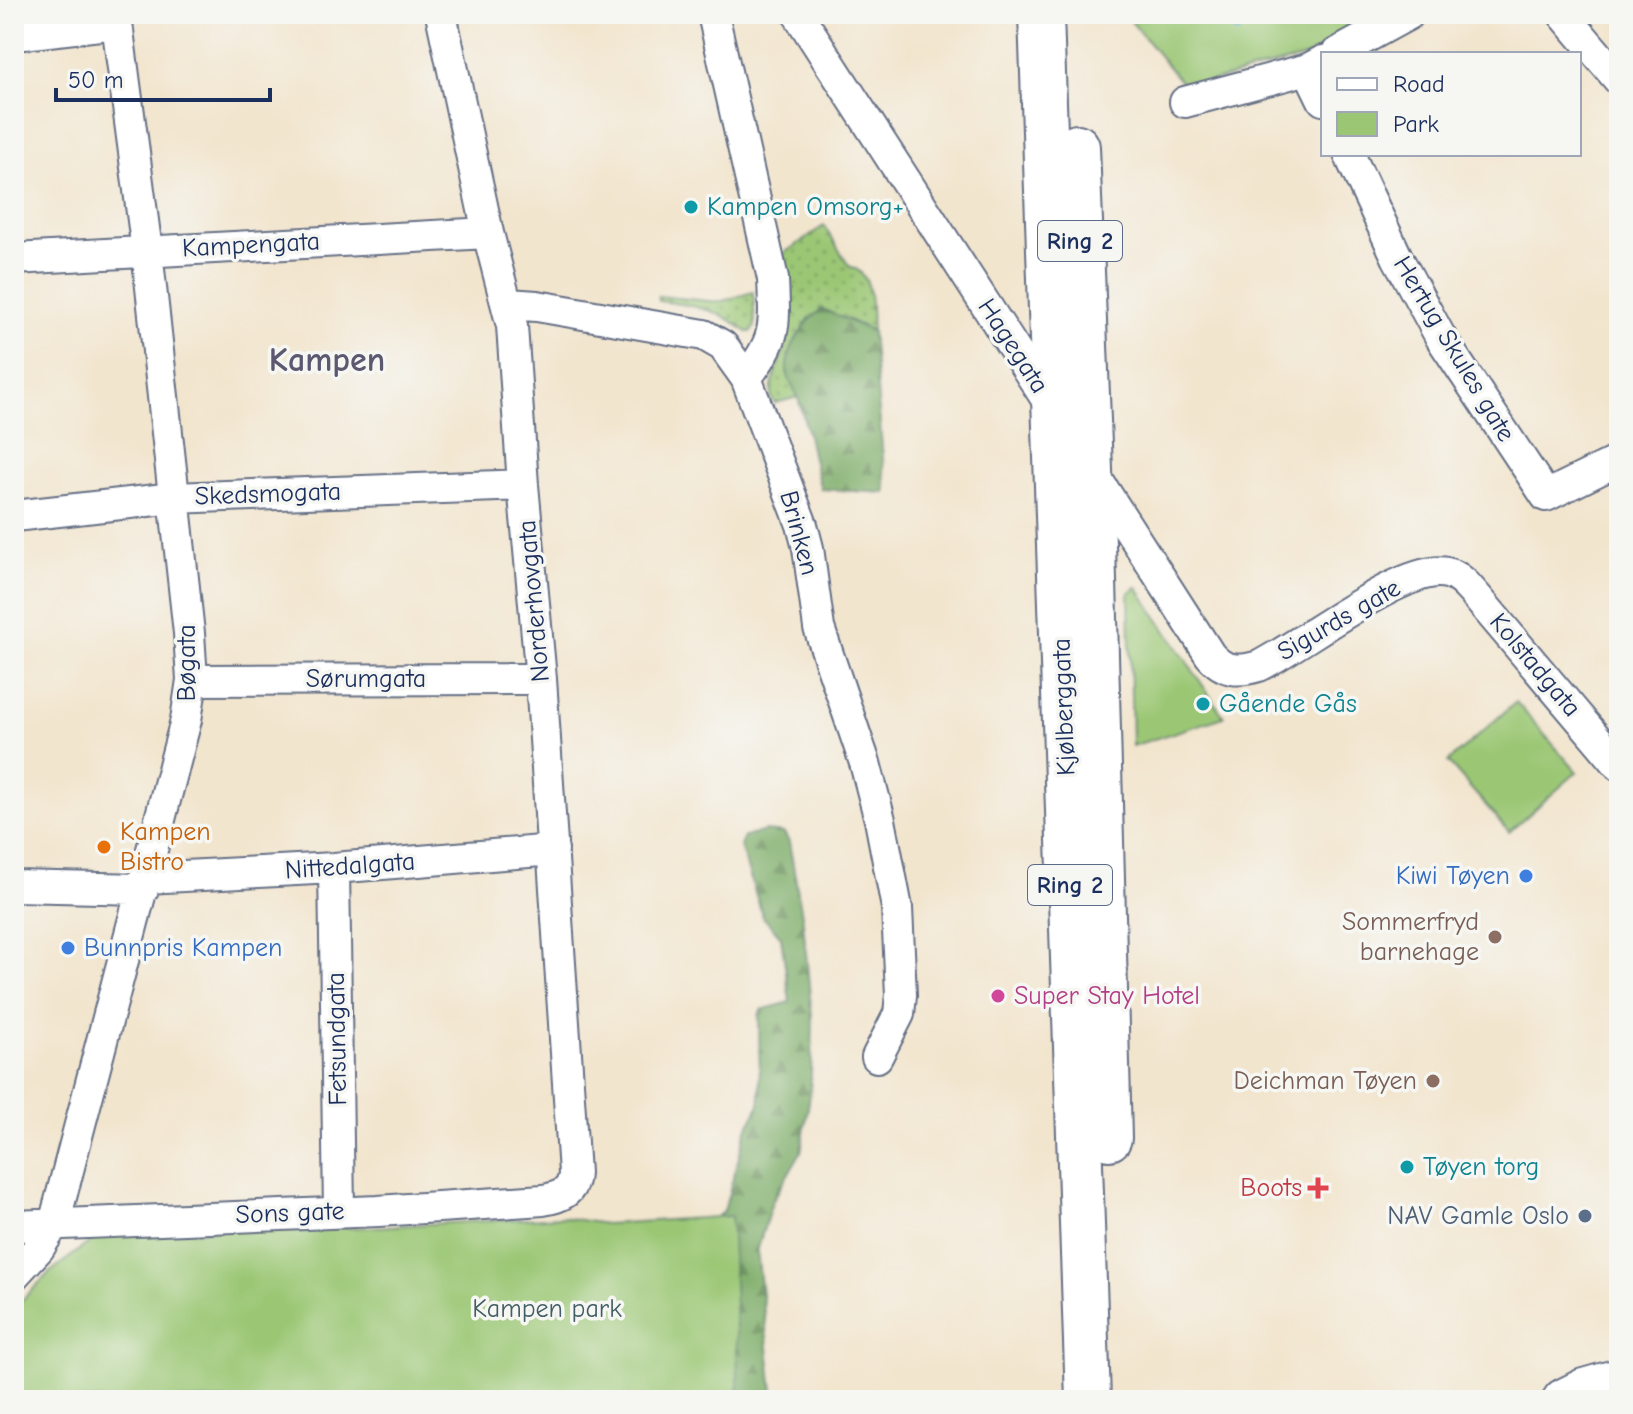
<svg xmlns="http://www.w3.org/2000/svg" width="1633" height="1414" font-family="'Comic Neue',sans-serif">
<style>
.grass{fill:url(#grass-dots);stroke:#5b7b6a;stroke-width:2}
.forest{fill:url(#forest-firs);stroke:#4c6e62;stroke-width:2}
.green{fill:#9bc775;stroke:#5b7b6a;stroke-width:2}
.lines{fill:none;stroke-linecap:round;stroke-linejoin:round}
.stream{stroke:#4aa5c8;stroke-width:9}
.minor-casing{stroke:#666f85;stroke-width:34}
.secondary-casing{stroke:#666f85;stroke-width:46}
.primary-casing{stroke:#666f85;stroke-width:48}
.minor{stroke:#fff;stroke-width:30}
.secondary{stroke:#fff;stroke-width:42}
.primary{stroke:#fff;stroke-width:44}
.culture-dot{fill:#0f9aa8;stroke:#f6f6f2;stroke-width:3}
.food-dot{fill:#e8710a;stroke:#f6f6f2;stroke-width:3}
.shop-dot{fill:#3f7fe0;stroke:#f6f6f2;stroke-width:3}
.education-dot{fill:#8d6e63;stroke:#f6f6f2;stroke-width:3}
.hotel-dot{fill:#d1479c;stroke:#f6f6f2;stroke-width:3}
.health-dot{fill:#e0444e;stroke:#f6f6f2;stroke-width:3}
.service-dot{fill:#5c6f8a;stroke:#f6f6f2;stroke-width:3}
.labels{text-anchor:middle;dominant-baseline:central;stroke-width:7;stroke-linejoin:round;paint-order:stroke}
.shield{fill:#f6f6f2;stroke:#5d6b8a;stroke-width:2}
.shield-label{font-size:24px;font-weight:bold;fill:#1b2f5e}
.culture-label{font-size:26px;fill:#0d838f;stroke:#f6f6f2;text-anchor:start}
.street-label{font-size:26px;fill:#1b2f5e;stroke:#f6f6f2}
.food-label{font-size:26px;fill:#c56008;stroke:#f6f6f2;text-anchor:start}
.shop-label{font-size:26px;fill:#366cbe;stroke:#f6f6f2;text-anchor:end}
.education-label{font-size:26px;fill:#785e54;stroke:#f6f6f2;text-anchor:end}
.hotel-label{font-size:26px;fill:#b23c85;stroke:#f6f6f2;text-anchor:start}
.health-label{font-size:26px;fill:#be3a42;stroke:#f6f6f2;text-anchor:end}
.service-label{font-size:26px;fill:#4e5e75;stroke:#f6f6f2;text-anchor:end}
.park-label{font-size:26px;fill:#415d65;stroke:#f6f6f2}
.district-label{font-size:34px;font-weight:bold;fill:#5b5870;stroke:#f6f6f2}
</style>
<defs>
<pattern id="grass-dots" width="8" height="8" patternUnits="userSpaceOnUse" patternTransform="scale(2)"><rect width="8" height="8" fill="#9bc775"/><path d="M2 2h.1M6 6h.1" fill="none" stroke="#7ea263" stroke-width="1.8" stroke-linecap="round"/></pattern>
<pattern id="forest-firs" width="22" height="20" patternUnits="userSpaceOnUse" patternTransform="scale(2)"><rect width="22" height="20" fill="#7cac66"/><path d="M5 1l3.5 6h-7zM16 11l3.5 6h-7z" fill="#658c57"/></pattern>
</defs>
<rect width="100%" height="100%" fill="#f6f6f2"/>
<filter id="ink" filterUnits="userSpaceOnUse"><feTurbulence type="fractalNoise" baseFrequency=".0125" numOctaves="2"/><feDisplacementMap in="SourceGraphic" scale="16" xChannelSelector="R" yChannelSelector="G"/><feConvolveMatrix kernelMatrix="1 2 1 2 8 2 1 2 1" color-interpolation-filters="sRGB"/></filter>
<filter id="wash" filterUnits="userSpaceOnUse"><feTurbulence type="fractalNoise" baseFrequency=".006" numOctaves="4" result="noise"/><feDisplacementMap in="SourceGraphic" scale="32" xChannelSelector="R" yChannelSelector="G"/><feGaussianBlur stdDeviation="1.8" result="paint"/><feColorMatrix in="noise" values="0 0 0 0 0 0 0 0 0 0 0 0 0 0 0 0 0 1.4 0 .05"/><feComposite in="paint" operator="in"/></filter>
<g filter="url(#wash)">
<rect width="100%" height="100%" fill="#f2e5ce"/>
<path class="grass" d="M 824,226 L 849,266 C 876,274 870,308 872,331 L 847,319 L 809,318 C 806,327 799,333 796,340 C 787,363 788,376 798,397 L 775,403 L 771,398 C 771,375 783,358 788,337 C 795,309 789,280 783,254 Z
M 753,292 L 755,326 L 751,332 L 747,332 C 718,308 695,306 659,301 L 658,296 L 719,302 Z"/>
<path class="forest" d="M 822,309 L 872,331 L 886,493 L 821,489 C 811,458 808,425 797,396 C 793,386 786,377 787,366 C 789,344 806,321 822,309 Z
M 765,831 L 784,833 L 789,842 L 803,921 L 813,1028 L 810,1095 L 801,1152 L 772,1202 L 757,1251 L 774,1400 L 628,1400 L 702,1228 L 724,1211 L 746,1131 L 760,1104 L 759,1016 L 761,1010 L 790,1002 L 781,937 L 763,917 L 740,846 L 744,837 Z"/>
<path class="green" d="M 1125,14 L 1388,14 L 1305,57 L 1186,88 Z
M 1137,587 L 1224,717 L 1132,746 L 1129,593 Z
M 1516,702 L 1577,772 L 1509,832 L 1448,762 Z
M 731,1216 L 739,1400 L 14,1400 L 14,1308 L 49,1273 L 99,1235 L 323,1225 L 353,1228 L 562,1217 L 605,1224 Z"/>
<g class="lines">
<path class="stream" d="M 1237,29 L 1256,14"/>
</g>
</g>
<g filter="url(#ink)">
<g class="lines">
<g class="minor-casing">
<path id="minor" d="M 713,14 L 773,279 C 775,327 777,339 746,378
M 798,14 L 1053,409
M 1563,14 L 1619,80
M 14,35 L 117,23 L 147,251 L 189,633 L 192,680 L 186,720 L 54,1224 L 39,1248 L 14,1275
M 1336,54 L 1409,14
M 1308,69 L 1323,100
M 1185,102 L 1308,69 L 1323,61
M 1349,154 L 1397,257 L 1441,338 L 1546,496 L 1619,460
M 14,259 L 488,233
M 508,304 L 537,306 L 704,335 L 723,346 L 746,378 L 802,525 L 808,548 L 819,628 L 865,763 L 880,820 L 897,908 L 901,995 L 899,1014 L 877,1057
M 1091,470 L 1210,655 C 1224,672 1239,672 1259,666 C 1300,646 1406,563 1447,573 C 1460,576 1468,587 1476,596 L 1619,765
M 14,516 L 174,498 L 523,485
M 192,680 L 541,679
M 334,868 L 339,1211
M 146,878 L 334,868 L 553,850
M 14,886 L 143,889
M 14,1226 L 378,1211 L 543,1200 C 561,1197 573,1192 574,1173 L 541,679 L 523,485 L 512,326 L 488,233 L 441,14"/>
</g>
<g class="secondary-casing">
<path id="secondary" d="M 1564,1400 L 1584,1390 L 1619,1380"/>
</g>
<g class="primary-casing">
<path id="primary" d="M 1041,14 L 1088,1400
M 1077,147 L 1093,544 L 1109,1138"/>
</g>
<use href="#minor" class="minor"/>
<use href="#secondary" class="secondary"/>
<use href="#primary" class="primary"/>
</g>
</g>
<g class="culture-dot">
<circle cx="691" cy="207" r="8"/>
<circle cx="1203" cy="704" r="8"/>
<circle cx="1407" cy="1167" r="8"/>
</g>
<circle class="food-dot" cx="104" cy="847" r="8"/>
<g class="shop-dot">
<circle cx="1526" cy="876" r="8"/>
<circle cx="68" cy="948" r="8"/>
</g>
<g class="education-dot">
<circle cx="1495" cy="937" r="8"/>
<circle cx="1433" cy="1081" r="8"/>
</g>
<circle class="hotel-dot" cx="998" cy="996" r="8"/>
<path class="health-dot" d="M1314 1176h8v8h8v8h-8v8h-8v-8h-8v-8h8z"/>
<circle class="service-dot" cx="1585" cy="1216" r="8"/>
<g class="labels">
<g class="shield">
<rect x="1038" y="221" width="84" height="40" rx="6"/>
<rect x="1028" y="865" width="84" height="40" rx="6"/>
</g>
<g class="shield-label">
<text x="1080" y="241">Ring 2</text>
<text x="1070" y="885">Ring 2</text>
</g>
<g class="culture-label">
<text x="707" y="207">Kampen Omsorg+</text>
<text x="1219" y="704">Gående Gås</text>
<text x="1423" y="1167">Tøyen torg</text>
</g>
<g class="street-label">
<text transform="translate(251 245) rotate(-3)">Kampengata</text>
<text transform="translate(1013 346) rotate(57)">Hagegata</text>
<text transform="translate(1454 349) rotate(59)">Hertug Skules gate</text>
<text transform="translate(268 494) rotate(-2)">Skedsmogata</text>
<text transform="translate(799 533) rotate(75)">Brinken</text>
<text transform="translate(534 601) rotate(-95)">Norderhovgata</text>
<text transform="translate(1339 620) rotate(-30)">Sigurds gate</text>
<text transform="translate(187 663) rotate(-90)">Bøgata</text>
<text transform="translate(1535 665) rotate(50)">Kolstadgata</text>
<text x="366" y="679">Sørumgata</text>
<text transform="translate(1064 707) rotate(-92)">Kjølberggata</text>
<text transform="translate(350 866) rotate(-4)">Nittedalgata</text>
<text transform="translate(337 1039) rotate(-91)">Fetsundgata</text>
<text transform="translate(290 1213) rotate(-2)">Sons gate</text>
</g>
<g class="food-label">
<text x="120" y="832">Kampen<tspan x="120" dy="30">Bistro</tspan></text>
</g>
<g class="shop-label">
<text x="1510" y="876">Kiwi Tøyen</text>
<text x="84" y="948" text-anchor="start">Bunnpris Kampen</text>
</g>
<g class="education-label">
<text x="1479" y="922">Sommerfryd<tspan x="1479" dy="30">barnehage</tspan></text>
<text x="1417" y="1081">Deichman Tøyen</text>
</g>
<g class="hotel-label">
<text x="1014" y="996">Super Stay Hotel</text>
</g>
<g class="health-label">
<text x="1302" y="1188">Boots</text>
</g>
<g class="service-label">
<text x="1569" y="1216">NAV Gamle Oslo</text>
</g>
<g class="park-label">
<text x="547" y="1309">Kampen park</text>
</g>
<g class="district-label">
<text x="327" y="360">Kampen</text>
</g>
</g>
<rect width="1633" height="1414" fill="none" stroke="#f6f6f2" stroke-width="48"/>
<rect x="1321" y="52" width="260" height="104" fill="#f6f6f2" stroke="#9ea6b7" stroke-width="2"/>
<rect x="1337" y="78" width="40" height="12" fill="#ffffff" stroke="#9ea6b7" stroke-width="2"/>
<text x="1393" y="92" font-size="24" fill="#1b2f5e">Road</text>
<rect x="1337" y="112" width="40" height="24" fill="#9bc775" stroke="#9ea6b7" stroke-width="2"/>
<text x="1393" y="132" font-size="24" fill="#1b2f5e">Park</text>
<path d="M56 88v12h214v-12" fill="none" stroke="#1b2f5e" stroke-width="4"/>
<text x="68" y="88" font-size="24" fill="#1b2f5e" stroke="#f6f6f2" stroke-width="6" paint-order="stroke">50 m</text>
</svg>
